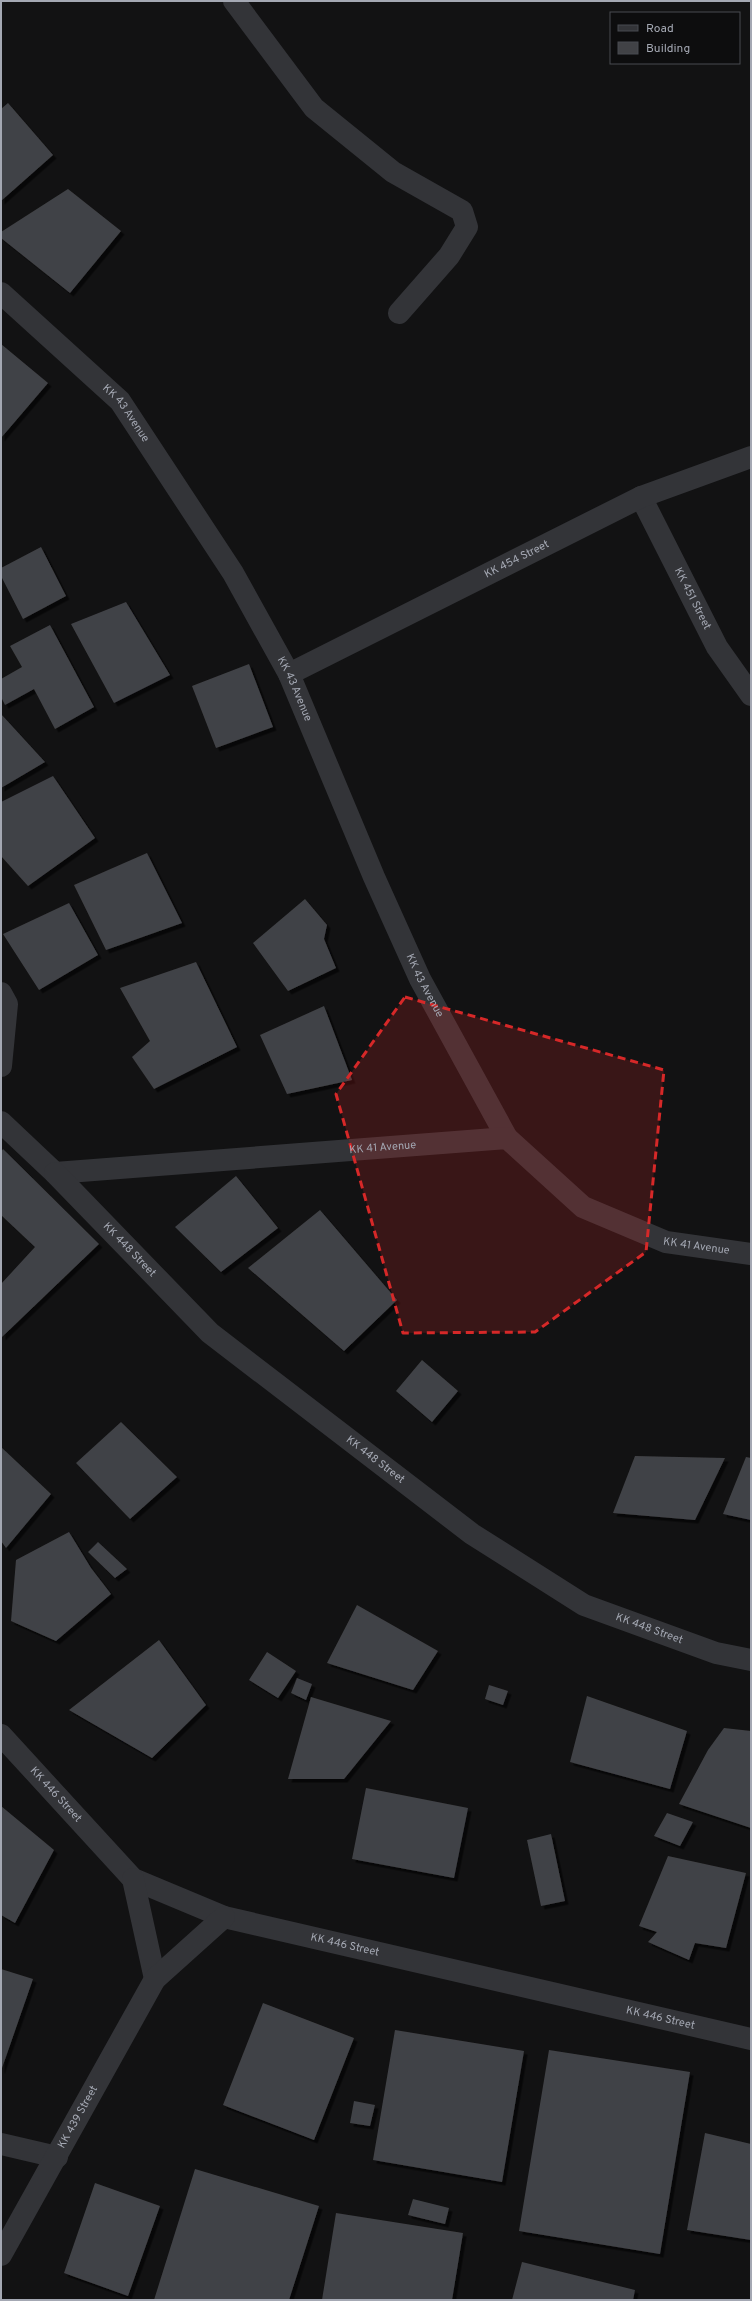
<svg xmlns="http://www.w3.org/2000/svg" width="752" height="2301" font-family="Overpass,sans-serif">
<style>
.building{fill:#414246;filter:url(#shadow)}
.lines{fill:none;stroke-linecap:round;stroke-linejoin:round}
.minor{stroke:#333438;stroke-width:22}
.marked{fill:#d62828;fill-opacity:0.2;stroke:#d62828;stroke-width:3;stroke-dasharray:8 5;stroke-linejoin:round}
.labels{text-anchor:middle;dominant-baseline:central;stroke-width:4;stroke-linejoin:round;paint-order:stroke}
.street-label{font-size:11px;fill:#a4a8b3;stroke:#0d0d0e}
</style>
<defs>
<filter id="shadow"><feDropShadow dx="3.5" dy="3.5" stdDeviation="0" flood-color="#0009"/></filter>
</defs>
<rect width="100%" height="100%" fill="#121213"/>
<path class="building" d="M 8,103 L 53,155 L 1,201 L 1,109 Z
M 68,189 L 121,231 L 70,293 L 1,238 L 1,232 Z
M 1,344 L 48,383 L 1,438 Z
M 41,547 L 66,596 L 23,619 L 1,576 L 1,568 Z
M 126,602 L 170,675 L 114,703 L 71,624 Z
M 50,625 L 94,707 L 55,729 L 34,689 L 5,705 L 1,697 L 1,679 L 22,667 L 10,646 Z
M 249,664 L 273,727 L 216,748 L 192,686 Z
M 1,714 L 45,762 L 1,788 Z
M 53,776 L 95,838 L 28,886 L 1,856 L 1,802 Z
M 147,853 L 182,923 L 106,950 L 74,885 Z
M 305,899 L 327,925 L 324,939 L 336,968 L 288,991 L 253,943 Z
M 69,903 L 98,955 L 39,990 L 3,934 Z
M 196,962 L 237,1047 L 154,1089 L 132,1057 L 150,1041 L 120,988 Z
M 324,1006 L 352,1080 L 287,1094 L 260,1035 Z
M 3,1149 L 99,1244 L 2,1337 L 1,1284 L 35,1247 L 1,1215 L 1,1152 Z
M 236,1176 L 278,1228 L 221,1272 L 175,1227 Z
M 320,1210 L 397,1300 L 344,1351 L 248,1268 Z
M 422,1360 L 458,1391 L 432,1422 L 396,1391 Z
M 121,1422 L 177,1477 L 130,1519 L 76,1463 Z
M 1,1447 L 51,1494 L 6,1548 L 1,1541 Z
M 635,1456 L 725,1458 L 695,1520 L 613,1513 Z
M 746,1457 L 751,1458 L 751,1520 L 723,1514 Z
M 69,1532 L 91,1568 L 111,1594 L 56,1641 L 11,1621 L 16,1560 Z
M 98,1542 L 127,1569 L 115,1578 L 88,1552 Z
M 357,1605 L 438,1651 L 413,1690 L 327,1663 Z
M 159,1640 L 206,1705 L 152,1758 L 69,1710 Z
M 267,1652 L 296,1671 L 278,1698 L 249,1680 Z
M 297,1678 L 312,1684 L 306,1700 L 291,1693 Z
M 489,1685 L 508,1691 L 503,1705 L 485,1699 Z
M 587,1696 L 687,1731 L 670,1789 L 570,1762 Z
M 311,1697 L 391,1721 L 344,1779 L 288,1779 Z
M 724,1728 L 751,1731 L 751,1828 L 679,1804 L 708,1750 Z
M 366,1788 L 468,1808 L 454,1878 L 352,1859 Z
M 1,1806 L 54,1850 L 15,1923 L 1,1915 Z
M 667,1813 L 693,1822 L 680,1846 L 654,1836 Z
M 551,1834 L 565,1901 L 541,1906 L 527,1840 Z
M 668,1856 L 746,1873 L 726,1948 L 695,1943 L 689,1960 L 648,1942 L 657,1932 L 639,1926 Z
M 1,1969 L 33,1979 L 1,2071 Z
M 263,2003 L 354,2038 L 314,2140 L 223,2105 Z
M 395,2030 L 524,2051 L 502,2182 L 373,2160 Z
M 549,2050 L 690,2072 L 660,2254 L 519,2231 Z
M 354,2101 L 375,2105 L 370,2126 L 350,2123 Z
M 705,2133 L 751,2144 L 751,2240 L 687,2230 Z
M 195,2169 L 319,2206 L 289,2300 L 154,2300 Z
M 95,2183 L 160,2206 L 128,2296 L 64,2273 Z
M 413,2199 L 449,2208 L 445,2224 L 408,2215 Z
M 336,2213 L 463,2233 L 452,2300 L 322,2300 Z
M 522,2262 L 635,2290 L 633,2300 L 512,2300 Z"/>
<g class="lines">
<g class="minor">
<path d="M 234,1 L 314,108 L 393,172 L 462,211 L 467,227 L 449,256 L 399,313"/>
<path id="s1" d="M 1,293 L 120,401 L 233,573 L 289,674 L 374,877 L 420,979 L 507,1138"/>
<path id="s2" d="M 641,497 L 717,647 L 751,695"/>
<path id="s3" d="M 289,674 L 641,497 L 751,457"/>
<path d="M 1,993 L 7,1004 L 1,1066"/>
<path id="s4" d="M 1,1122 L 55,1173 L 507,1138 L 583,1207 L 666,1242 L 751,1254"/>
<path id="s5" d="M 55,1173 L 210,1333 L 472,1534 L 584,1605 L 716,1653 L 751,1660"/>
<path id="s6" d="M 1,1735 L 133,1879 L 224,1917 L 751,2039"/>
<path d="M 133,1879 L 155,1979"/>
<path d="M 1,2144 L 57,2157"/>
<path id="s7" d="M 1,2255 L 155,1979 L 224,1917"/>
</g>
</g>
<path class="marked" d="M 405,997 L 664,1070 L 646,1252 L 535,1332 L 403,1333 L 336,1094 Z"/>
<g class="labels">
<g class="street-label">
<text stroke="none"><textPath href="#s1" startOffset="174">KK 43 Avenue</textPath></text>
<text stroke="none"><textPath href="#s3" startOffset="255">KK 454 Street</textPath></text>
<text stroke="none"><textPath href="#s2" startOffset="114">KK 451 Street</textPath></text>
<text stroke="none"><textPath href="#s1" startOffset="498">KK 43 Avenue</textPath></text>
<text stroke="none"><textPath href="#s1" startOffset="822">KK 43 Avenue</textPath></text>
<text stroke="none"><textPath href="#s4" startOffset="403">KK 41 Avenue</textPath></text>
<text stroke="none"><textPath href="#s4" startOffset="751">KK 41 Avenue</textPath></text>
<text stroke="none"><textPath href="#s5" startOffset="107">KK 448 Street</textPath></text>
<text stroke="none"><textPath href="#s5" startOffset="431">KK 448 Street</textPath></text>
<text stroke="none"><textPath href="#s5" startOffset="755">KK 448 Street</textPath></text>
<text stroke="none"><textPath href="#s6" startOffset="81">KK 446 Street</textPath></text>
<text stroke="none"><textPath href="#s6" startOffset="418">KK 446 Street</textPath></text>
<text stroke="none"><textPath href="#s6" startOffset="742">KK 446 Street</textPath></text>
<text stroke="none"><textPath href="#s7" startOffset="158">KK 439 Street</textPath></text>
</g>
</g>
<rect width="752" height="2301" fill="none" stroke="#a4a8b3" stroke-width="4"/>
<rect x="610" y="12" width="130" height="52" fill="#0d0d0e" stroke="#494b50"/>
<rect x="618" y="25" width="20" height="6" fill="#333438" stroke="#494b50"/>
<text x="646" y="32" font-size="12" fill="#a4a8b3">Road</text>
<rect x="618" y="42" width="20" height="12" fill="#414246" stroke="#494b50"/>
<text x="646" y="52" font-size="12" fill="#a4a8b3">Building</text>
</svg>
